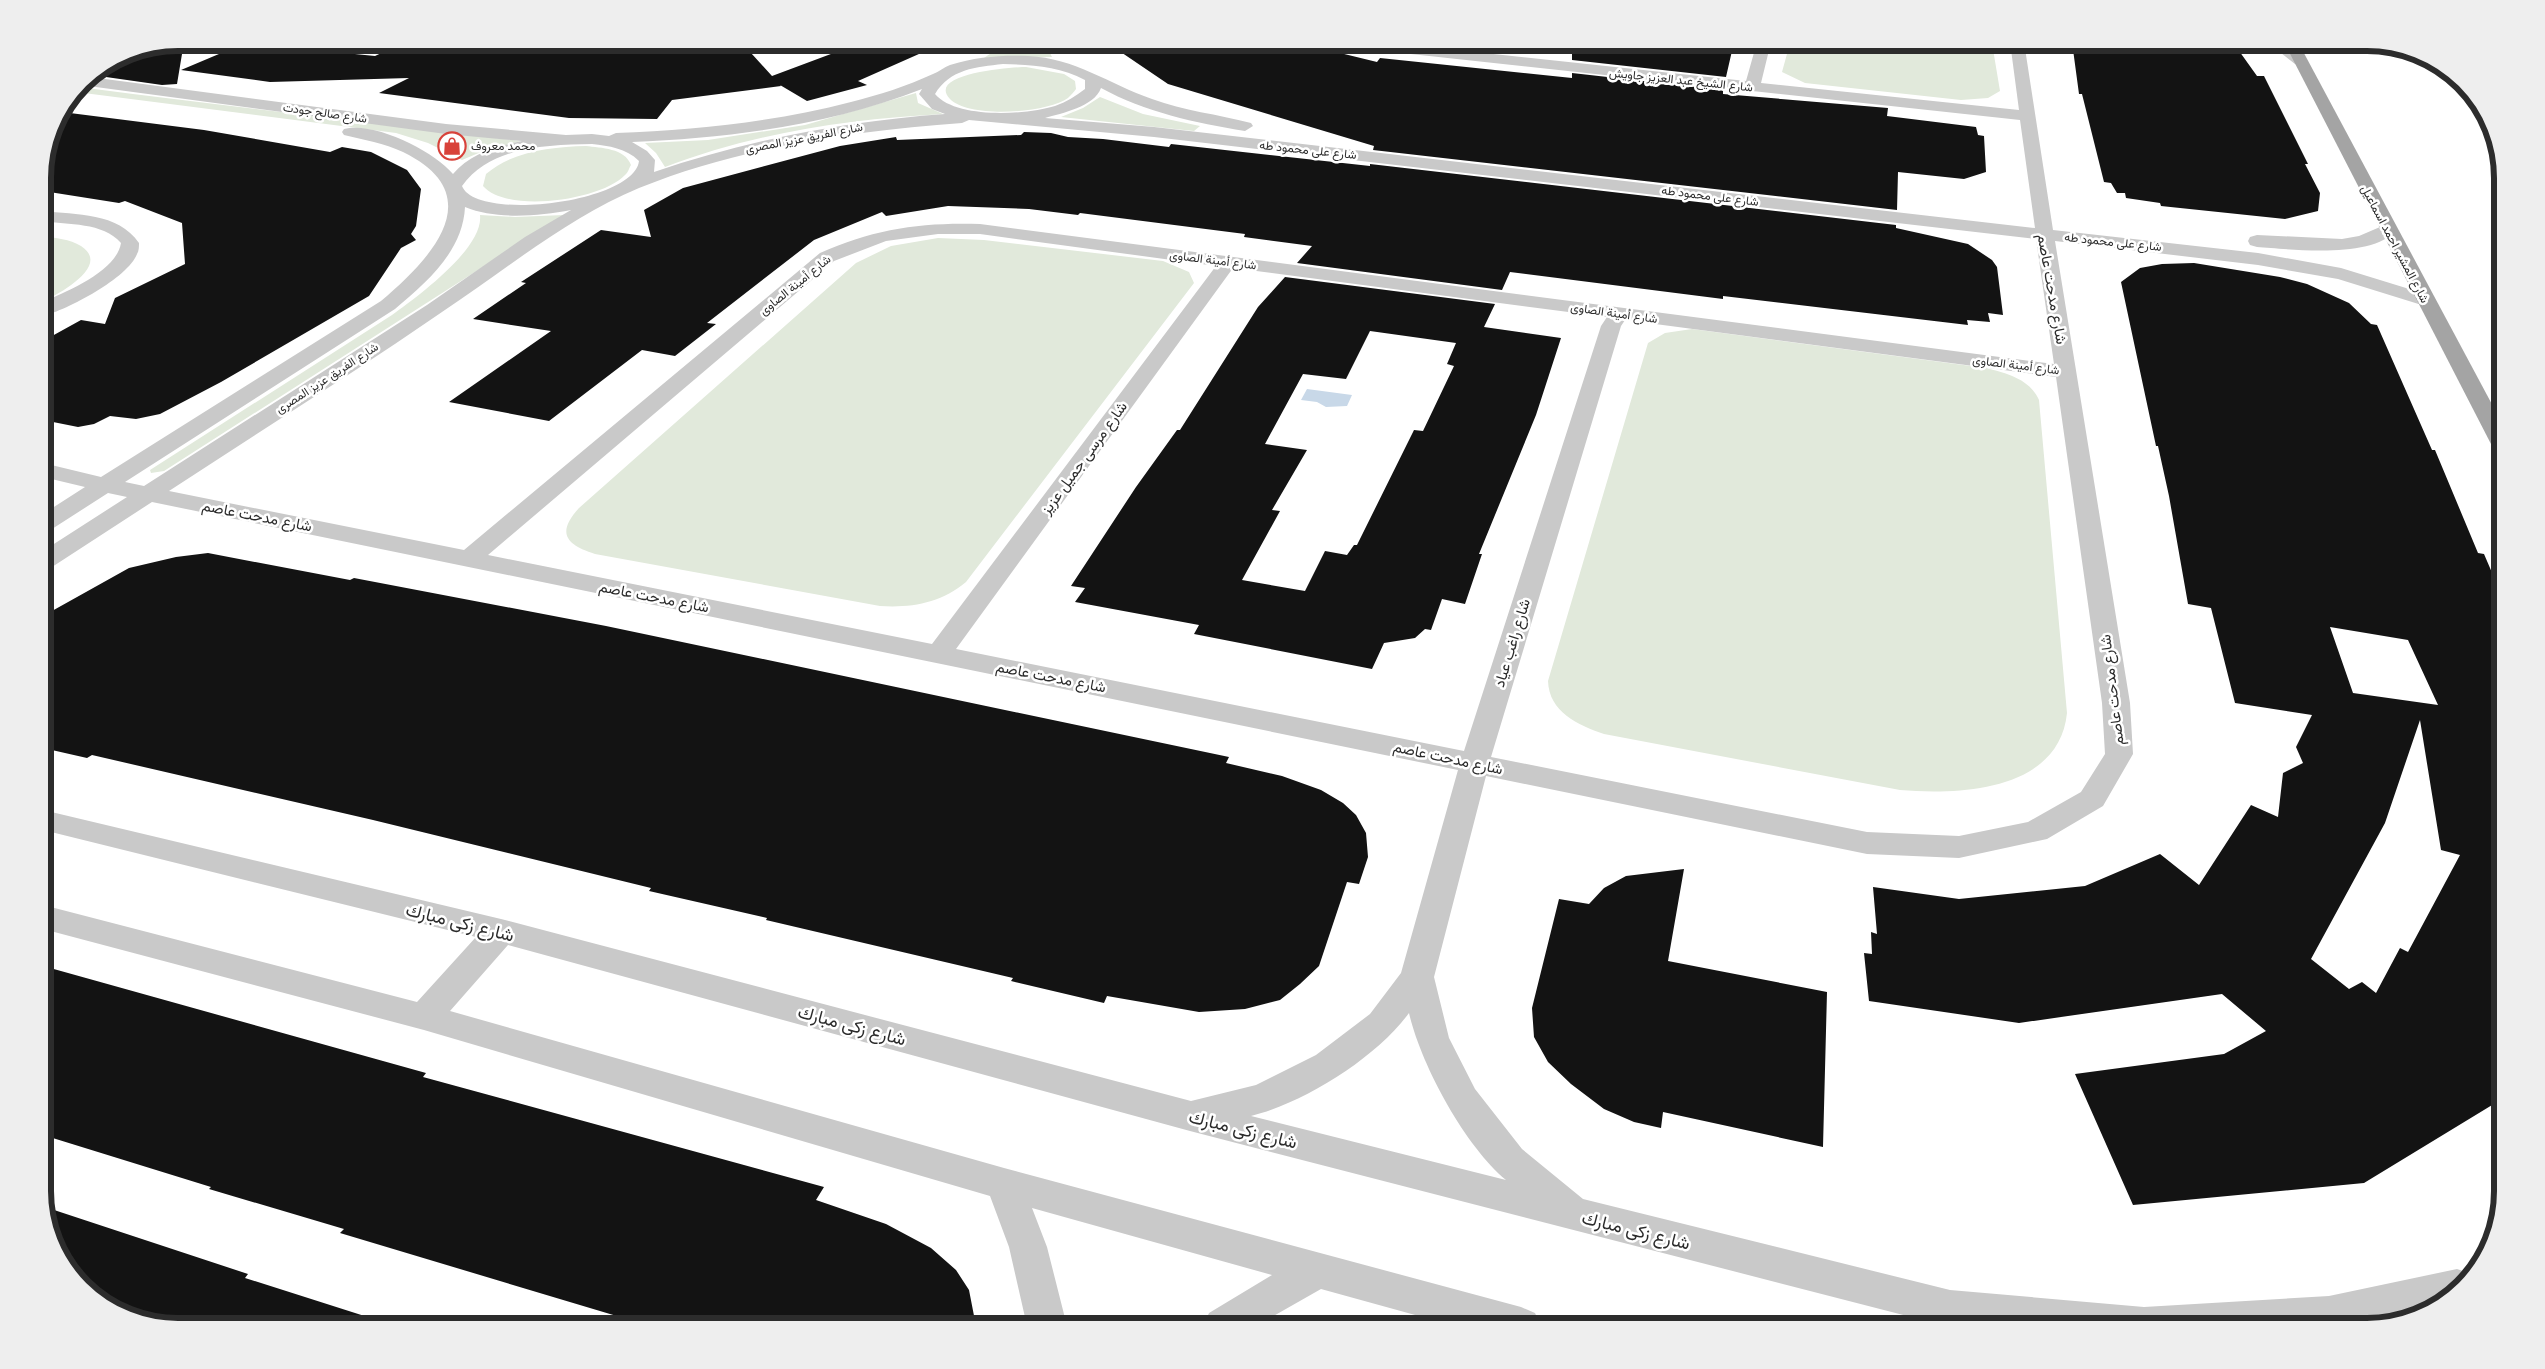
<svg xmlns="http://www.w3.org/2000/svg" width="2545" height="1369" font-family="Raleway,Vazirmatn,sans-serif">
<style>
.green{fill:#e1e9db}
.water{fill:#c8d8e8}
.building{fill:#131313;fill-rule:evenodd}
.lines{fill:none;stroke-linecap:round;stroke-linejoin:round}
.minor{fill:#c9c9c9;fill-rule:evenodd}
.major{fill:#a4a4a4;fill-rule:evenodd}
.labels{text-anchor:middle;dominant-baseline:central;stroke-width:5;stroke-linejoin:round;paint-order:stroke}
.far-street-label{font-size:12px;fill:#2c2c2c;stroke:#fff}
.far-poi-label{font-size:12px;fill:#2c2c2c;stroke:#fff;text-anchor:start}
.street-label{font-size:15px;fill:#2c2c2c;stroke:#fff}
.near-street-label{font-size:18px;fill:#2c2c2c;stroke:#fff}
.rim{fill:none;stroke:#2c2c2c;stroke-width:6}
</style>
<rect width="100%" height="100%" fill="#fff"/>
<path class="green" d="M 1007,42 L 1045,43 L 1052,57 L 984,58 Z
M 1790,43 L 1992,43 L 2000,91 L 1988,98 L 1961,100 L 1805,83 L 1782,72 Z
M 1026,67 L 1064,74 L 1075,81 L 1076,89 C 1074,92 1071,95 1068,98 C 1047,113 970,119 950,99 C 925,73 1016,67 1026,67 Z
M 79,87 L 133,94 L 521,141 L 481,152 L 462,160 L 428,143 L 396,133 L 76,92 Z
M 916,93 L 918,103 L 943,114 C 848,119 754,133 665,167 L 656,153 L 645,143 L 708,140 L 805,125 Z
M 1100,97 L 1143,114 L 1200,126 L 1194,131 L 1061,117 L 1083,108 Z
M 586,146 C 601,148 625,148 631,165 C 629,168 628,173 625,175 C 602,200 507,214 483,186 L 486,174 C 513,151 551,147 586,146 Z
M 480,215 L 515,217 L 564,215 L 164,471 L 151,473 L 150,470 L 392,315 C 417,297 484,248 480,215 Z
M 43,236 C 55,238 70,239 81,246 C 112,266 58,294 43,302 Z
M 938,238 L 984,240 L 1163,261 L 1189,272 L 1194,283 L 966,582 C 941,603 912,608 880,606 L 595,554 C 566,545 556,533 579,508 L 856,263 L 891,246 Z
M 1692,329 L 1986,368 C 2006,373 2030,379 2039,400 L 2067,713 C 2059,791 1960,795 1900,790 L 1604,734 C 1578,725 1549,712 1548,681 L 1648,343 L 1665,333 Z"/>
<path class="water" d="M 1307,389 L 1352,395 L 1347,406 L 1326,407 L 1317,402 L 1301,400 Z"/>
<path class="building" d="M 178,42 L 184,42 L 177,84 L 162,85 L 92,75 L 126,53 Z
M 405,42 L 544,42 L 664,54 L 741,42 L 772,76 L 863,42 L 946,42 L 858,81 L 867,85 L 807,101 L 780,85 L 781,86 L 672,100 L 657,119 L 569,118 L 379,93 L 409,78 L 270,82 L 181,70 L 245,43 L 375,56 Z
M 1106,42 L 1295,42 L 1377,62 L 1380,58 L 1572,78 L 1572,73 L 1723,90 L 1723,94 L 1888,108 L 1887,116 L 1976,127 L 1978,135 L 1984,136 L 1986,172 L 1964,179 L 1898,172 L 1897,210 L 1373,150 L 1374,146 L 1168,84 Z
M 1572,42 L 1734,42 L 1726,77 L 1572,60 Z
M 2072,42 L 2146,42 L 2237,48 L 2257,76 L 2264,76 L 2308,164 L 2305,164 L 2320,193 L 2318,211 L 2285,219 L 2161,206 L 2160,203 L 2126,198 L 2125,193 L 2117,193 L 2111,183 L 2104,182 L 2082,94 L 2079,94 Z
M 62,112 L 204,130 L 330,152 L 342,147 L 371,152 L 407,170 L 421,189 L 416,226 L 411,234 L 416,240 L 401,248 L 369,296 L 221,382 L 160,414 L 136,419 L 110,416 L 94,424 L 78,427 L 43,420 L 43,341 L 81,320 L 105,324 L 115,298 L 185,264 L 182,223 L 125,201 L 119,203 L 43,191 L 43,169 L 53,126 Z
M 1024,132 L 1051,133 L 1068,137 L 1103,139 L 1169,147 L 1171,144 L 1370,166 L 1370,164 L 1896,225 L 1896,228 L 1968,244 L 1992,260 L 1997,267 L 2003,315 L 1988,313 L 1990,322 L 1967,320 L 1968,325 L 1723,296 L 1723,299 L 1510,272 L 1502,290 L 1297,263 L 1312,246 L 1244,237 L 1245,234 L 1080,213 L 1078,215 L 1029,209 L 948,206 L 886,216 L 882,212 L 814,240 L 707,323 L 716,324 L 675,356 L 642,350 L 549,421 L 449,402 L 551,331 L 473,319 L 526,283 L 521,282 L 601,230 L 651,237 L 644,210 L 683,188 L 840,146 L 896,137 L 897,140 L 1021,135 Z
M 2194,263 L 2280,277 L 2307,284 L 2349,303 L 2371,324 L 2377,325 L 2432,450 L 2435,450 L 2478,553 L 2484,554 L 2502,596 L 2502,1099 L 2364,1183 L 2133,1205 L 2075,1074 L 2224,1054 L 2266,1031 L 2222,994 L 2019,1023 L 1869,1001 L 1864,953 L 1872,954 L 1871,932 L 1877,934 L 1873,887 L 1959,899 L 2085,886 L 2160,854 L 2199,885 L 2251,805 L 2278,817 L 2283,773 L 2303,763 L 2296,747 L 2312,715 L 2235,703 L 2211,608 L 2188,604 L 2169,496 L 2158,446 L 2156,446 L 2121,282 L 2140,268 L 2162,264 ZM 2330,627 L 2408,640 L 2438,705 L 2353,693 ZM 2420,720 L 2441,850 L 2460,855 L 2408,952 L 2400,948 L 2376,993 L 2362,982 L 2349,989 L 2311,959 L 2385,823 Z
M 1285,277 L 1495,304 L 1484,327 L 1561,338 L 1536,415 L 1479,554 L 1482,554 L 1465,604 L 1442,599 L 1431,630 L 1425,629 L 1415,638 L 1384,643 L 1372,669 L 1194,634 L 1199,625 L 1075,602 L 1085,588 L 1071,586 L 1136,487 L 1177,430 L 1180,430 L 1258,307 ZM 1370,331 L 1456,343 L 1447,364 L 1454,366 L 1423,431 L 1414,430 L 1357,545 L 1354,545 L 1347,555 L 1325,551 L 1305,591 L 1242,580 L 1280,511 L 1272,510 L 1307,450 L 1265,444 L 1303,374 L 1346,379 Z
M 208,553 L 350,580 L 354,578 L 606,626 L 1229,757 L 1226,763 L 1282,776 L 1321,790 L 1343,803 L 1356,815 L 1366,833 L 1368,857 L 1359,884 L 1347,882 L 1319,966 L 1300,984 L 1280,1000 L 1245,1009 L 1199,1012 L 1107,996 L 1104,1003 L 1011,981 L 1013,978 L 766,920 L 767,918 L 649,891 L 651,888 L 373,820 L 92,755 L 87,758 L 43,748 L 43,616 L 129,568 L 176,557 Z
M 1684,869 L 1668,961 L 1827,992 L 1823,1147 L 1663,1112 L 1661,1128 L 1634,1122 L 1604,1109 L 1571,1084 L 1548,1062 L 1534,1037 L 1532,1008 L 1559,899 L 1589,904 L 1604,888 L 1626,876 Z
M 43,966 L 426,1073 L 423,1077 L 824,1187 L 816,1200 L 886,1224 L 931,1248 L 956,1270 L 969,1290 L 976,1326 L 643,1326 L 619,1319 L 620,1317 L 340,1233 L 344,1229 L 209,1189 L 211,1187 L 43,1135 Z
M 45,1207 L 248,1274 L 245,1278 L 377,1320 L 375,1326 L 178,1326 L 118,1312 L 65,1266 Z"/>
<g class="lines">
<path class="minor" d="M 1330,42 L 1382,42 L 1746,81 L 1757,42 L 1771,42 L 1761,83 L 2019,110 L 2010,42 L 2024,42 L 2053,230 L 2258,253 L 2341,268 L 2432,296 L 2435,300 L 2432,304 L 2425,306 L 2338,279 L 2258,265 L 2055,241 L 2130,703 L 2133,754 L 2103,806 L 2047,839 L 1959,858 L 1867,854 L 1486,776 L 1434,977 L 1449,1038 L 1475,1089 L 1522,1149 L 1583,1199 L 1950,1290 L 2144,1307 L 2329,1296 L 2457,1269 L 2469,1273 L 2442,1304 L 2361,1326 L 1946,1326 L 1190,1131 L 508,945 L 450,1011 L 1004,1168 L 1521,1307 L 1535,1313 L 1541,1326 L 1455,1326 L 1321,1289 L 1256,1326 L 1203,1326 L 1209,1313 L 1272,1275 L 1032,1208 L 1047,1247 L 1067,1326 L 1027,1326 L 1009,1247 L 990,1196 L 424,1030 L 43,929 L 43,905 L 417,1002 L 476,937 L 43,830 L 43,810 L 501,919 L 1191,1101 L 1256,1085 L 1316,1055 L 1370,1014 L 1401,973 L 1458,770 L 152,502 L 52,567 L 43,570 L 43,551 L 127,497 L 108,493 L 52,529 L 43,531 L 43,514 L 85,487 L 43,477 L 43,463 L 101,477 L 381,301 C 432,258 491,195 403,152 C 384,143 364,140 344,135 L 342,132 L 344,129 C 374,121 434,151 453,174 C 469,154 497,146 522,141 L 446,134 L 81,85 L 90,77 L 446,124 L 566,135 L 592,134 L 609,136 L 616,133 C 696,130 774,122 851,102 C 879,95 907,86 933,74 C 939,72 944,67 950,65 C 975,57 1002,55 1028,56 C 1075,58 1109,84 1152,99 C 1184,111 1217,114 1251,123 L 1253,126 L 1245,131 C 1195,123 1145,112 1101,88 C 1094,107 1062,113 1045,118 L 1154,127 L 2035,228 L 2020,120 L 1337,46 ZM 1003,64 C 1032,65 1059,66 1085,80 L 1085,89 C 1076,96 1066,102 1055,106 C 1026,115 956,119 935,94 C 950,69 976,67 1003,64 ZM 922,89 L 919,94 L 932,109 L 945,114 C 846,121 748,140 654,172 L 655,160 L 647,151 L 632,142 C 731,138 830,125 922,89 ZM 969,120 L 1154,137 L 2036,239 L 2054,364 L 980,224 C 923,222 873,229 820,253 L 464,550 L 169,491 C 260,431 352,374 442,312 C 505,270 569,217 639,188 C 740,147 853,131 962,123 ZM 592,144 C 609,146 626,148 639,161 C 634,203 476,222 462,186 C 491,146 547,145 592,144 ZM 465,207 C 497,220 538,216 571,210 L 525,237 L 427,305 L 144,486 L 125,482 L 395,309 C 427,282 463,251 465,207 ZM 938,234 L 980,234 L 1216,266 L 932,644 L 488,555 L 834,261 L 886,241 ZM 1233,268 L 1607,317 L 1601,326 L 1464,751 L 956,649 ZM 1625,320 L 2056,377 L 2102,703 L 2105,754 L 2081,792 L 2028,822 L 1959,836 L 1867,832 L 1491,757 L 1621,326 ZM 1409,1013 C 1421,1065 1465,1146 1506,1180 L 1251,1116 C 1304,1103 1376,1058 1409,1013 Z
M 2267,42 L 2284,42 L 2307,61 L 2300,65 L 2295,64 Z
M 43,211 C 76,215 118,212 139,243 C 139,246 139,251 137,254 C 128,278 67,310 43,316 L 43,302 C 67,291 116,272 121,243 C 103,222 68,225 43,221 Z
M 2387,224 L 2393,225 L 2396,229 C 2375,260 2290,249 2257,247 L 2250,245 L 2248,241 L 2250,237 L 2257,235 L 2342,239 L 2359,236 Z"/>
<path class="major" d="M 2284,42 L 2298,42 L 2502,423 L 2502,451 L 2494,449 L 2491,444 Z"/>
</g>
<defs>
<g id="shop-ring" transform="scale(1.4375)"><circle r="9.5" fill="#fff" stroke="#d8423a" stroke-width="1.5"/><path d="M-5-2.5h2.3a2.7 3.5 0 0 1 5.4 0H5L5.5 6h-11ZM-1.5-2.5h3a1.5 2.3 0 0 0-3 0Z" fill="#d8423a"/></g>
</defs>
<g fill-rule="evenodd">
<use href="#shop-ring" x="452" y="146"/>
</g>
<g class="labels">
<g class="far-street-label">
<text transform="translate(1681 80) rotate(6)">شارع الشيخ عبد العزيز جاويش</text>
<text transform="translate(325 113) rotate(8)">شارع صالح جودت</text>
<text transform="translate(804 138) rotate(-11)">شارع الفريق عزيز المصرى</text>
<text transform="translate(1308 150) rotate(6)">شارع على محمود طه</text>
<text transform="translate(1710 196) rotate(7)">شارع على محمود طه</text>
<text transform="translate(2113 242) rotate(6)">شارع على محمود طه</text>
<text transform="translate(2395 244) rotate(62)">شارع المشير احمد اسماعيل</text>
<text transform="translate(1213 260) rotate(7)">شارع أمينة الصاوى</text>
<text transform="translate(795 285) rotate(-39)">شارع أمينة الصاوى</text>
<text transform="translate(1614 313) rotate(8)">شارع أمينة الصاوى</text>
<text transform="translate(2016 365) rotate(7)">شارع أمينة الصاوى</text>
<text transform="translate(327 378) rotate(-33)">شارع الفريق عزيز المصرى</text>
</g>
<g class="far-poi-label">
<text x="471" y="146">محمد معروف</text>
</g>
<g class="street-label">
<text transform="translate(2052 289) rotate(80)">شارع مدحت عاصم</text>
<text transform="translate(1084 458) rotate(-54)">شارع مرسى جميل عزيز</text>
<text transform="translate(257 516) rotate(11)">شارع مدحت عاصم</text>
<text transform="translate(654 597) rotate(11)">شارع مدحت عاصم</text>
<text transform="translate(1512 643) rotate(-73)">شارع راغب عياد</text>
<text transform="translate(1051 677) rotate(11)">شارع مدحت عاصم</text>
<text transform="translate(2112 690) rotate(-97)">شارع مدحت عاصم</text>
<text transform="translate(1448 758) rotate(12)">شارع مدحت عاصم</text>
</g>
<g class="near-street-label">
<text transform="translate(460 922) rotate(14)">شارع زكى مبارك</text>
<text transform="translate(852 1025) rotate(15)">شارع زكى مبارك</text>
<text transform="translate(1243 1129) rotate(14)">شارع زكى مبارك</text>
<text transform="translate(1636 1230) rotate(14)">شارع زكى مبارك</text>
</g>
</g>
<path d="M0 0H2545V1369H0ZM178 51H2367A127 127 0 0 1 2494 178V1191A127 127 0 0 1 2367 1318H178A127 127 0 0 1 51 1191V178A127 127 0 0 1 178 51Z" fill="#eee" fill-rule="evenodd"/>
<path class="rim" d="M178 51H2367A127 127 0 0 1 2494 178V1191A127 127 0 0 1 2367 1318H178A127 127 0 0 1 51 1191V178A127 127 0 0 1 178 51Z"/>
</svg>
